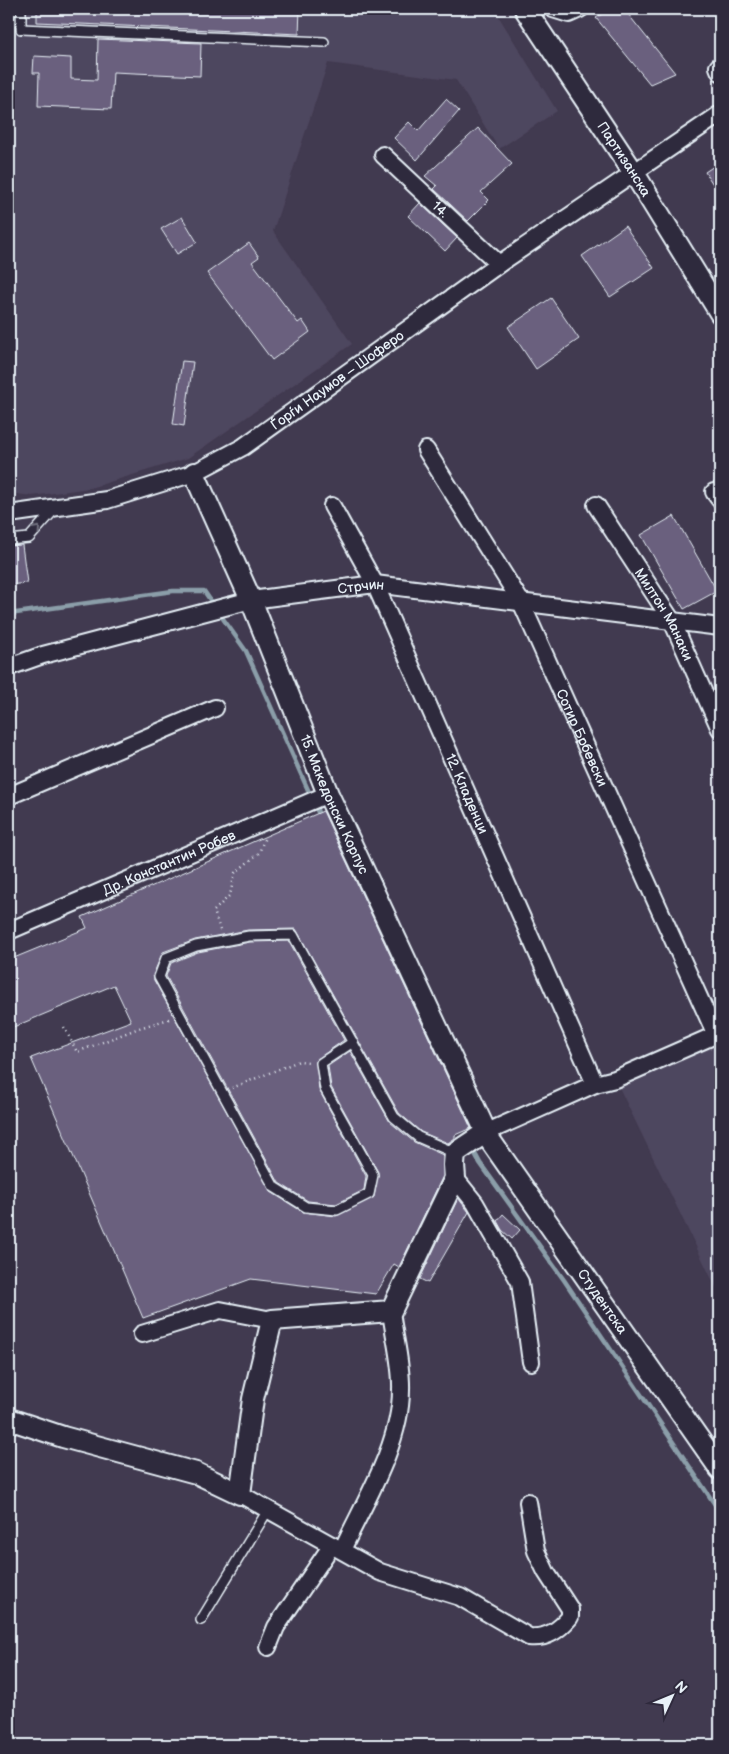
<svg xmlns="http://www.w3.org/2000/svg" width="729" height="1754" font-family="'Balsamiq Sans',sans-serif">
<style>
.built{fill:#4e465e}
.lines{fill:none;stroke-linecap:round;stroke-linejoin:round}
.stream{stroke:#8b9ea9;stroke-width:4.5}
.building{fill:#6b617e;stroke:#e8f1f8}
.service-casing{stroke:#e8f1f8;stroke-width:12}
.minor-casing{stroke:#e8f1f8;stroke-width:20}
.tertiary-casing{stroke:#e8f1f8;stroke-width:24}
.path{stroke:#e8f1f8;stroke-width:2.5;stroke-dasharray:1 4;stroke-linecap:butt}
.service{stroke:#2f2a3d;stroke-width:9}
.minor{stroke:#2f2a3d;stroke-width:16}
.tertiary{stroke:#2f2a3d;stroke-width:20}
.oneway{stroke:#70707e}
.labels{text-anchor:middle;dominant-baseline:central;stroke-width:5;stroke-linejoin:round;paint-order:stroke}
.street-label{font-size:14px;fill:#e8f1f8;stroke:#2f2a3d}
</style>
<rect width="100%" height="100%" fill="#413a50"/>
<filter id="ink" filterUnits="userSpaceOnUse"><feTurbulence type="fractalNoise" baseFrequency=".02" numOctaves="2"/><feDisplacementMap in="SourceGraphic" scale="10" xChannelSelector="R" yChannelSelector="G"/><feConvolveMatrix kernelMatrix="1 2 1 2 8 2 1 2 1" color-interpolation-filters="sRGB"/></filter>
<g filter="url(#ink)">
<path class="built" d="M 9,9 L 494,9 L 557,111 L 499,149 L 456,80 L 328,63 L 273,231 L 352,344 L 188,458 L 90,488 L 32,496 L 9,493 Z
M 720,1033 L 720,1296 L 615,1079 Z"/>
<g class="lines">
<path class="stream" d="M 219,613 L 246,651 L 321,819
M 9,614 L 173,591 L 204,591 L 215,607
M 472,1148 L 480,1163 L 564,1280 L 720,1512"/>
</g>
<path class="building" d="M 37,9 L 300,9 L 299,34 L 37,22 Z
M 609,9 L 624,9 L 675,73 L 650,84 L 596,18 Z
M 98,39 L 201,43 L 200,76 L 113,72 L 111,109 L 38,106 L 39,73 L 33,73 L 34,56 L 71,58 L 71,79 L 97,80 Z
M 446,99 L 459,111 L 417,160 L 394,138 L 409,122 L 418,131 Z
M 478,128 L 512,164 L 481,192 L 489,200 L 468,221 L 434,189 L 437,186 L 425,176 Z
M 720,162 L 720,195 L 705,172 Z
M 420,203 L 457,238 L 445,251 L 408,216 Z
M 182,217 L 197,242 L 177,254 L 161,229 Z
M 625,226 L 654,268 L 610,297 L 582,256 Z
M 249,243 L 259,257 L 252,262 L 298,323 L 302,320 L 310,332 L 272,360 L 207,273 Z
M 551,298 L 579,339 L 536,369 L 508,327 Z
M 182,361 L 193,362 L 184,426 L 173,424 Z
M 674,516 L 717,591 L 684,609 L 641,535 Z
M 22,545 L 27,583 L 9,585 L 9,546 Z
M 323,811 L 471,1128 L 455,1135 L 455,1138 L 448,1143 L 421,1132 L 399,1113 L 296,929 L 248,930 L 195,940 L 163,952 L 153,975 L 154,980 L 271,1192 L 303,1212 L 336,1216 L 374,1197 L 378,1172 L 331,1087 L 328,1066 L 350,1051 L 390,1122 L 414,1142 L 443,1155 L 443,1176 L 399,1267 L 394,1264 L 376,1294 L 251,1279 L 143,1318 L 31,1058 L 131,1021 L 114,985 L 11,1028 L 9,1022 L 9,960 L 87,928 L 82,917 Z
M 289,941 L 344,1040 L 316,1060 L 319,1090 L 366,1176 L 364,1190 L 336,1204 L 308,1201 L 279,1183 L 166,976 L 171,963 L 198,952 L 250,942 Z
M 458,1198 L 469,1212 L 428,1283 L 420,1279 Z
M 503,1214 L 520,1230 L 512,1239 L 502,1230 L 497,1221 Z"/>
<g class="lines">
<g class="service-casing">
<path id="service" d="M 21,9 L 21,29 L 324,42
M 9,540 L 29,538 L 55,509
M 353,1042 L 321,1063 L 325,1089 L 373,1175 L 369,1194 L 337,1210 L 306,1207 L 274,1187 L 159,977 L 166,958 L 196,946 L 249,936 L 293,935 L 394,1117 L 418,1137 L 455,1153
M 201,1620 L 268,1510"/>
</g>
<g class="minor-casing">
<g id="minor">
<path d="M 553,9 L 569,14 L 580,9"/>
<path d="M 720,65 L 718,67 L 720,72"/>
<path id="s1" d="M 383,155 L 499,264"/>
<path id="s2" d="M 426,450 L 521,602 L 716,1035"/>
<path d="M 714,492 L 720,500"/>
<path id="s3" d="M 596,505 L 672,621 L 720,729"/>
<path id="s4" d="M 332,506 L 375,584 L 595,1084"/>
<path id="s5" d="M 9,514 L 107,500 L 194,473 L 243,447 L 499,264 L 720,114"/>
<path id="s6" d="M 9,667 L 43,655 L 251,600 L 375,584 L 720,627"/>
<path d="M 9,796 L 215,708"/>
<path id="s7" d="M 9,931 L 328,794"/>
<path d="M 485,1133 L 595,1084 L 615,1079 L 720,1033"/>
<path d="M 455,1178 L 475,1203 L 520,1282 L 531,1362"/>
<path d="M 142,1334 L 220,1310 L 272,1320"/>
<path d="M 240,1494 L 380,1572 L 460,1597 L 529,1637 C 547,1639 559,1630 570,1617 L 570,1609 L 546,1572 L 536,1551 L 528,1502"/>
<path d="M 342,1550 C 364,1503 401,1444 401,1390 C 402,1364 394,1337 391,1311"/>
<path d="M 268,1647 L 276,1627 L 332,1545"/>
</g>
</g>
<g class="tertiary-casing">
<g id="tertiary">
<path id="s8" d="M 525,9 L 634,173 L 720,313"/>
<path id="s9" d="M 194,473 L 251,600 L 328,794 L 486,1132"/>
<path id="s10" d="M 9,1419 L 63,1437 L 196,1473 L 240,1494 L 253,1399 L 272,1320 L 391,1311 L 455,1178 L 454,1165 L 455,1153 L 485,1133 L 720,1469"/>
</g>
</g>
<path class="path" d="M 220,930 L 214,911 L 230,895 L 235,873 L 259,853 L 265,837
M 64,1027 L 77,1052 L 139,1028 L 169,1019
M 232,1088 L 299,1061 L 309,1062"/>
<use href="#service" class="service"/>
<use href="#minor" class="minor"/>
<use href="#tertiary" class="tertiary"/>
</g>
<defs><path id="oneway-chevron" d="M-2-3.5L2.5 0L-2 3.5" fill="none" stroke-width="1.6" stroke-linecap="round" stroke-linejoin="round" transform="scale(1.25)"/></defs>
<use class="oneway" href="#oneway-chevron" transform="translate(37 529) rotate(-48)"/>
</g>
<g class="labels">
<g class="street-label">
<text stroke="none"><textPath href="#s8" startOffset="180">Партизанска</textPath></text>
<text stroke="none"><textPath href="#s1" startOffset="79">14.</textPath></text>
<text stroke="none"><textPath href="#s5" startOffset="361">Ѓорѓи Наумов – Шоферо</textPath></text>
<text stroke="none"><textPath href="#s6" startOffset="362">Стрчин</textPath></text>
<text stroke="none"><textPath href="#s3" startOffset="129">Милтон Манаки</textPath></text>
<text stroke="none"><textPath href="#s2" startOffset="328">Сотир Брбевски</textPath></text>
<text stroke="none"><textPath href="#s4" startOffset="318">12. Кладенци</textPath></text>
<text stroke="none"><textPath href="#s9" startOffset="360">15. Македонски Корпус</textPath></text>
<text stroke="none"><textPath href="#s7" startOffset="174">Др. Константин Робев</textPath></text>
<text stroke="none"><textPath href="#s10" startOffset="954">Студентска</textPath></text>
</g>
</g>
<rect width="729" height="1754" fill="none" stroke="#2f2a3d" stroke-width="30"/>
<rect x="15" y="15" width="699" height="1724" fill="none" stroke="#e8f1f8" stroke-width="2" filter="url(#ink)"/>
<g transform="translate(672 1696) rotate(46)" stroke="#2f2a3d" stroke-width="4" paint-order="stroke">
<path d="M0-4L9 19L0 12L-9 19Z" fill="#e8f1f8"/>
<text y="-8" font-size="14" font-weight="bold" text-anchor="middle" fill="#e8f1f8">N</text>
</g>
</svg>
